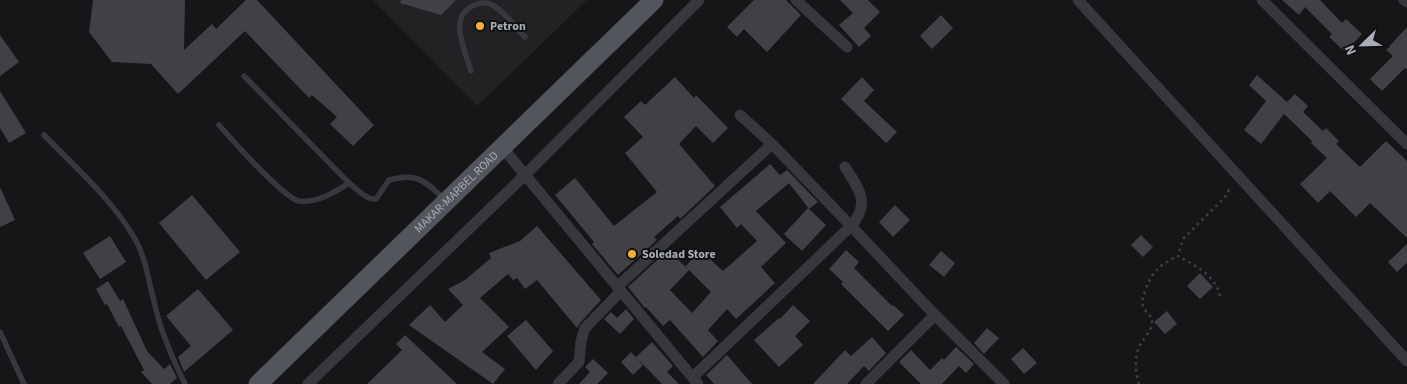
<svg xmlns="http://www.w3.org/2000/svg" width="1407" height="384" font-family="'Source Sans 3',sans-serif">
<style>
.built{fill:#222225}
.building{fill:#404145;fill-rule:evenodd}
.lines{fill:none;stroke-linecap:round;stroke-linejoin:round}
.path{stroke:#3d3f44;stroke-width:2.5;stroke-dasharray:2.5 4;stroke-linecap:butt}
.service{stroke:#37383d;stroke-width:5.5}
.minor{stroke:#37383d;stroke-width:11}
.primary{stroke:#53555c;stroke-width:19}
.poi-dot{fill:#f2b134;stroke:#111113;stroke-width:2}
.labels{text-anchor:middle;dominant-baseline:central;stroke-width:4;stroke-linejoin:round;paint-order:stroke}
.poi-label{font-size:12px;font-weight:bold;fill:#a8adb8;stroke:#111113;text-anchor:start}
.street-label{font-size:12px;fill:#a8adb8;stroke:#111113}
</style>
<rect width="100%" height="100%" fill="#161618"/>
<path class="built" d="M 373,0 L 587,0 L 477,106 Z"/>
<path class="building" d="M 93,0 L 185,0 L 184,50 L 212,24 L 216,29 L 246,0 L 257,0 L 374,125 L 353,146 L 330,124 L 337,117 L 312,95 L 309,98 L 245,31 L 178,94 L 151,64 L 112,62 L 89,32 Z
M 401,0 L 456,0 L 441,15 L 400,3 Z
M 754,0 L 786,0 L 801,15 L 767,52 L 744,29 L 737,37 L 727,27 Z
M 840,0 L 868,0 L 880,12 L 864,28 L 871,36 L 859,47 L 839,25 L 853,13 Z
M 1282,0 L 1320,0 L 1342,23 L 1346,19 L 1362,34 L 1345,52 L 1329,37 L 1332,34 L 1305,7 L 1299,15 Z
M 941,15 L 953,28 L 932,49 L 920,36 Z
M 1407,27 L 1407,70 L 1405,68 L 1382,91 L 1370,79 L 1393,56 L 1386,50 Z
M 0,35 L 19,62 L 0,76 Z
M 1257,75 L 1287,102 L 1295,94 L 1308,106 L 1303,112 L 1323,131 L 1326,128 L 1339,141 L 1336,144 L 1360,167 L 1386,141 L 1407,161 L 1407,238 L 1370,203 L 1356,217 L 1330,191 L 1318,203 L 1300,184 L 1327,158 L 1311,143 L 1312,141 L 1284,114 L 1261,144 L 1244,130 L 1266,101 L 1249,85 Z
M 675,77 L 694,98 L 696,95 L 728,128 L 713,143 L 696,126 L 679,144 L 715,186 L 680,219 L 678,216 L 654,237 L 657,240 L 618,275 L 592,244 L 594,242 L 555,195 L 575,178 L 614,226 L 657,192 L 625,153 L 643,137 L 624,117 L 641,101 L 645,105 Z
M 862,77 L 874,90 L 864,101 L 897,132 L 886,143 L 841,99 Z
M 0,91 L 26,133 L 9,143 L 0,128 Z
M 770,164 L 780,175 L 787,170 L 818,202 L 809,209 L 789,183 L 756,211 L 786,243 L 761,267 L 775,283 L 736,319 L 727,309 L 708,330 L 718,341 L 703,357 L 670,320 L 663,326 L 646,307 L 645,308 L 628,287 L 668,250 L 689,270 L 685,267 L 700,250 L 723,271 L 757,241 L 741,224 L 737,228 L 720,207 ZM 689,270 L 711,292 L 692,313 L 670,290 Z
M 0,187 L 15,220 L 0,227 Z
M 192,195 L 240,252 L 206,280 L 159,223 Z
M 895,205 L 910,220 L 893,237 L 879,222 Z
M 808,208 L 826,225 L 802,251 L 784,234 Z
M 537,226 L 601,300 L 580,323 L 577,328 L 537,280 L 525,289 L 517,278 L 513,280 L 508,274 L 480,298 L 509,327 L 482,352 L 505,369 L 493,384 L 409,325 L 430,305 L 445,322 L 463,305 L 448,289 L 465,280 L 491,258 L 489,253 L 520,241 Z
M 1141,235 L 1153,247 L 1143,257 L 1131,245 Z
M 110,236 L 126,262 L 100,279 L 83,253 Z
M 1407,244 L 1407,263 L 1397,272 L 1388,262 Z
M 846,250 L 859,262 L 854,268 L 892,306 L 893,305 L 904,315 L 888,331 L 841,284 L 843,282 L 829,269 Z
M 941,251 L 955,263 L 944,277 L 929,265 Z
M 1200,273 L 1213,287 L 1200,299 L 1187,286 Z
M 108,281 L 120,301 L 123,299 L 147,351 L 164,369 L 170,364 L 177,378 L 170,384 L 152,384 L 141,372 L 144,370 L 121,326 L 119,327 L 107,304 L 105,305 L 96,289 Z
M 198,289 L 233,330 L 184,372 L 178,357 L 191,346 L 166,316 Z
M 793,305 L 810,321 L 795,336 L 803,345 L 779,367 L 754,340 L 779,318 L 780,319 Z
M 626,309 L 634,319 L 620,334 L 604,319 L 611,312 L 617,318 Z
M 1167,311 L 1177,324 L 1165,334 L 1154,322 Z
M 526,320 L 553,351 L 536,370 L 507,336 Z
M 987,328 L 999,338 L 984,354 L 974,343 Z
M 405,335 L 457,384 L 367,384 L 402,350 L 396,344 Z
M 872,337 L 886,353 L 869,371 L 864,366 L 847,384 L 813,384 L 845,350 L 851,356 Z
M 652,342 L 673,366 L 667,372 L 679,384 L 662,384 L 636,357 Z
M 956,347 L 974,364 L 966,373 L 959,366 L 942,384 L 921,384 L 899,362 L 911,350 L 930,370 L 942,358 L 944,360 Z
M 1023,348 L 1037,363 L 1024,374 L 1011,359 Z
M 631,352 L 643,365 L 633,375 L 621,362 Z
M 727,355 L 752,384 L 714,384 L 706,375 Z
M 593,359 L 608,373 L 597,384 L 579,384 L 590,372 L 585,367 Z"/>
<g class="lines">
<path class="path" d="M 1220,296 C 1215,275 1196,266 1178,256 L 1183,239 L 1225,197 L 1231,186
M 1139,384 C 1135,372 1134,354 1141,343 C 1145,337 1152,330 1152,323 C 1152,314 1145,313 1143,306 C 1141,301 1143,297 1145,291 C 1152,272 1159,265 1178,256"/>
<path class="service" d="M 471,71 C 465,51 447,15 475,5 C 481,2 489,2 494,6 C 506,13 515,27 525,37
M 244,76 L 349,183 C 357,189 366,200 376,199 L 389,180 C 417,172 425,181 444,199
M 219,125 C 231,139 285,199 299,201 C 318,203 335,192 349,183
M 44,135 C 75,167 113,200 135,239 C 146,258 148,280 154,301 C 160,330 172,358 185,384
M 0,332 L 24,384"/>
<path class="minor" d="M 796,0 L 847,47
M 1078,0 L 1407,361
M 1262,0 L 1407,144
M 1404,0 L 1407,2
M 502,147 L 698,384
M 845,167 C 859,189 871,203 851,226 L 935,315 L 1004,384
M 617,287 L 772,144
M 693,377 L 851,226 L 772,144 L 740,115
M 308,384 L 525,175 L 699,0
M 558,384 L 579,362 L 581,341 L 585,328 L 621,291
M 866,384 L 935,315"/>
<path class="primary" id="s1" d="M 258,384 L 654,0"/>
</g>
<g class="poi-dot">
<circle cx="480" cy="26" r="5"/>
<circle cx="632" cy="254" r="5"/>
</g>
<g class="labels">
<g class="poi-label">
<text x="490" y="26">Petron</text>
<text x="642" y="254">Soledad Store</text>
</g>
<g class="street-label">
<text stroke="none"><textPath href="#s1" startOffset="276">MAKAR-MARBEL ROAD</textPath></text>
</g>
</g>
<g transform="translate(1362 45) rotate(247)" stroke="#111113" stroke-width="4" paint-order="stroke">
<path d="M0-4L9 19L0 12L-9 19Z" fill="#a8adb8"/>
<text y="-8" font-size="14" font-weight="bold" text-anchor="middle" fill="#a8adb8">N</text>
</g>
</svg>
